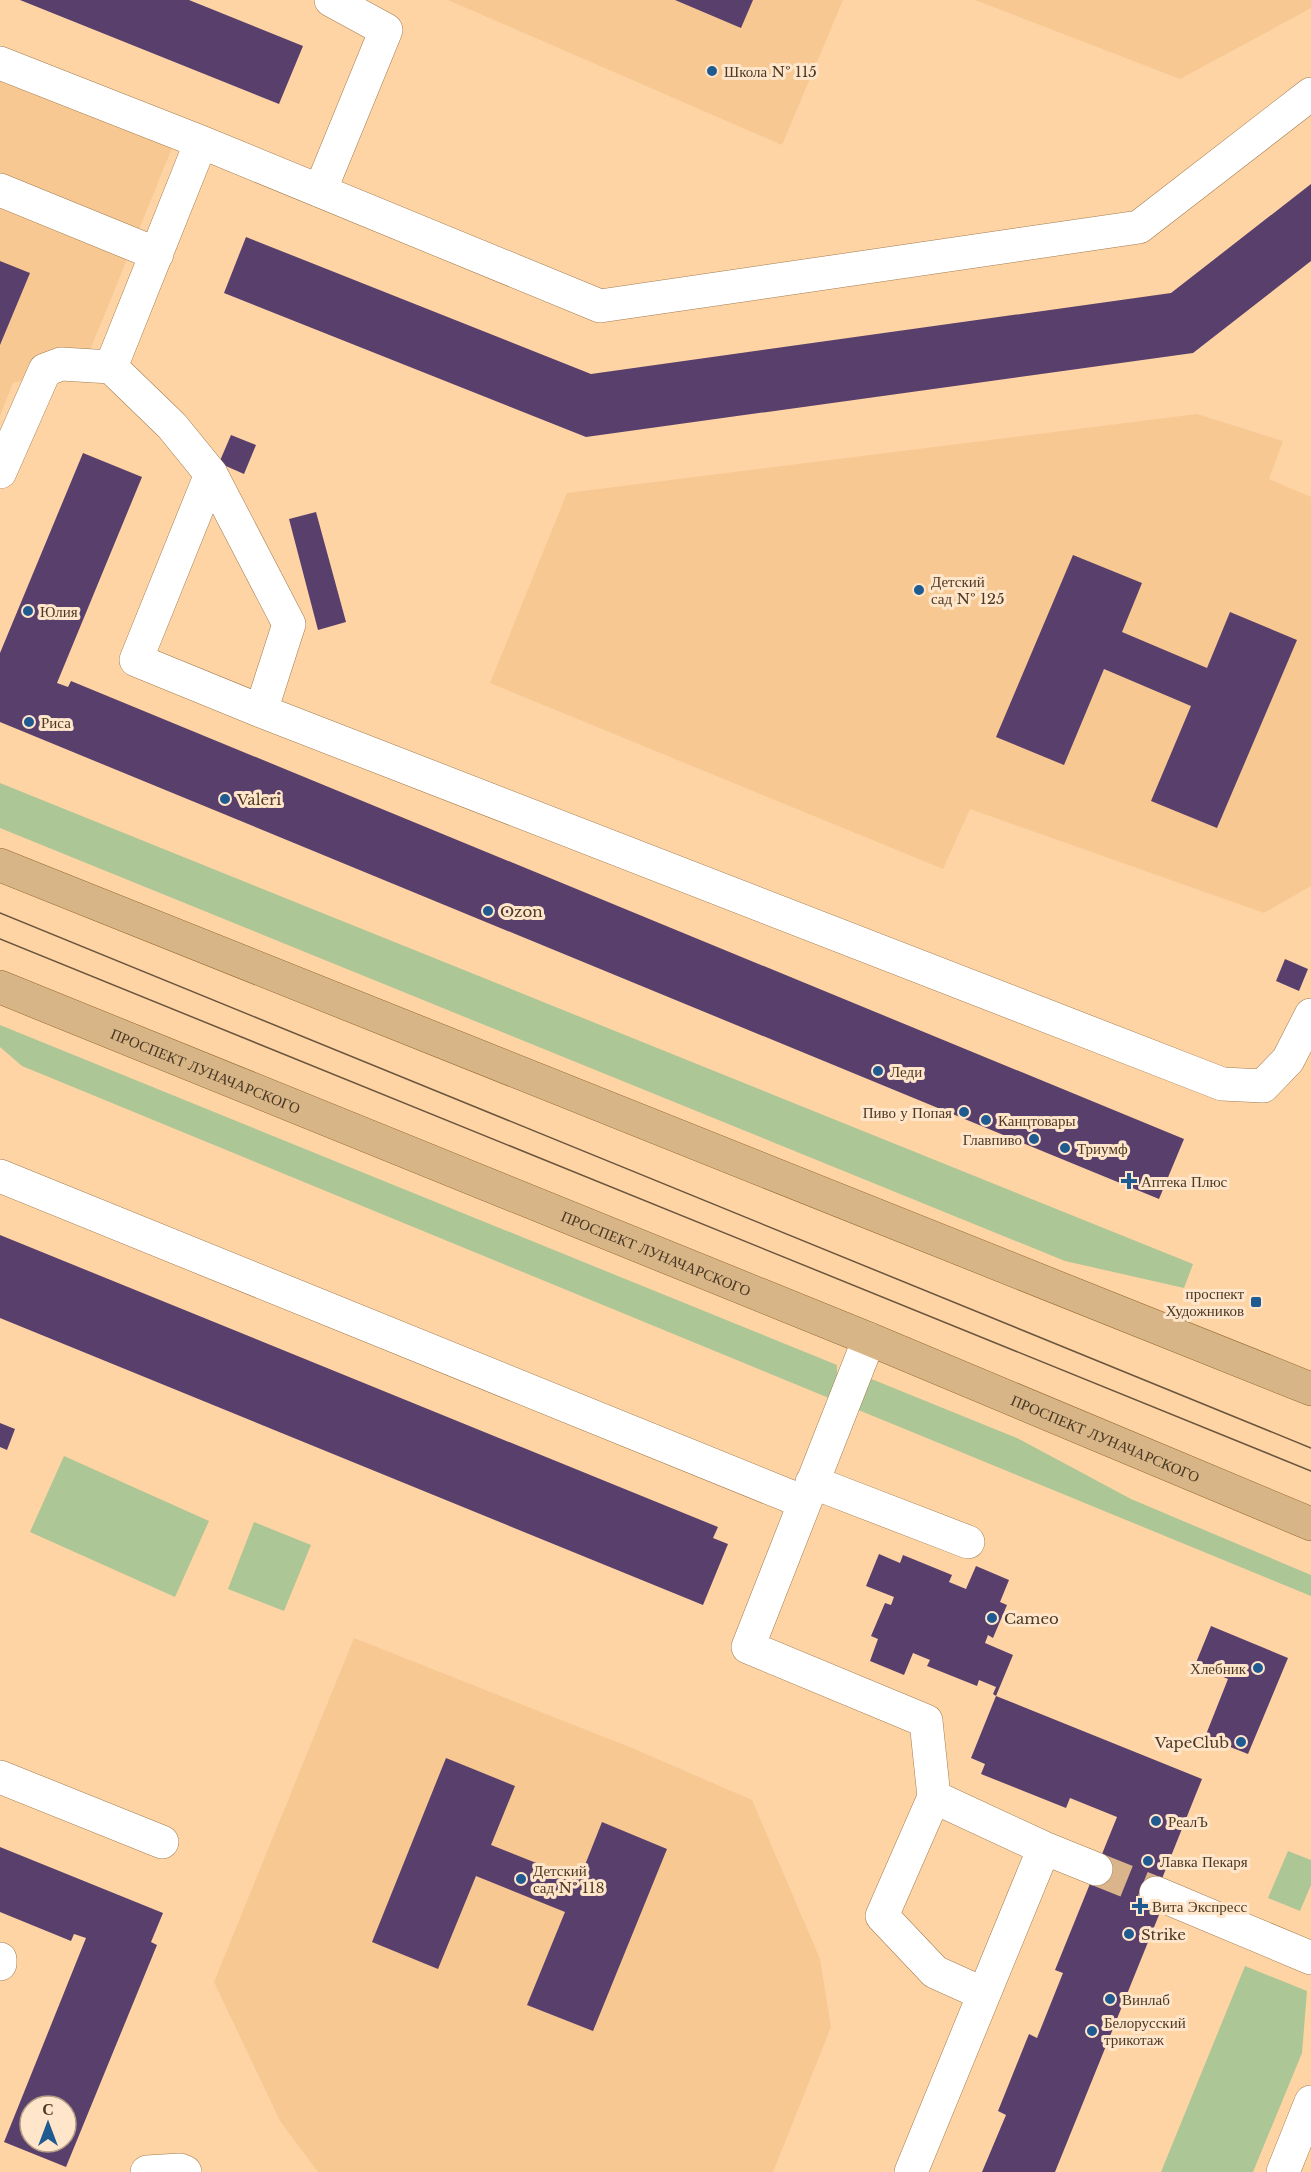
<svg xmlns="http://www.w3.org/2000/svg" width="1311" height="2172" font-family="'Libre Baskerville',serif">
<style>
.built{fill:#f7c892}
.green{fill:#adc695}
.building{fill:#593f6c;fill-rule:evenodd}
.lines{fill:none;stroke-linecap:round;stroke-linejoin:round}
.minor-tunnel{stroke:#dab58c;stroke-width:33;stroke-dasharray:33 16;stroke-linecap:butt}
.minor-casing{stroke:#a27c4f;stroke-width:34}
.major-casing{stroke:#956930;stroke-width:34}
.minor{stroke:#fff;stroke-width:33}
.major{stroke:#d8b586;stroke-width:33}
.tram{stroke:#6a553d;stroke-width:1.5}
.poi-dot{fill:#1f5a91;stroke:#ffe5c9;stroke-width:2}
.labels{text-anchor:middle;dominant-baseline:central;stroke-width:6;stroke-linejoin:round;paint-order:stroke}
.poi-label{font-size:15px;fill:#4a3926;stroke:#ffe5c9;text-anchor:start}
.street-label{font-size:15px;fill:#4a3926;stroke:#ffe5c9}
</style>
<rect width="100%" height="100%" fill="#fed4a5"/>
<path class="built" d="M 448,0 L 843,0 L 782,145 Z
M 975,0 L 1311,0 L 1311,8 L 1180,79 Z
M 0,78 L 172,148 L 85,363 L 13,383 L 0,416 Z
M 1197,414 L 1283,441 L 1269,479 L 1311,497 L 1311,886 L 1264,913 L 970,809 L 943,869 L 490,683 L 567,493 Z
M 354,1638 L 632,1748 L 752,1800 L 820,1959 L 831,2027 L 773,2172 L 318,2172 L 280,2121 L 214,1982 Z"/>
<path class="green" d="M 0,783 L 1193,1264 L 1184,1288 L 1065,1261 L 0,828 Z
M 0,1025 L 837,1365 L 837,1377 L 829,1398 L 22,1066 L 0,1047 Z
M 869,1378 L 1019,1439 L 1131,1499 L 1311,1575 L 1311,1596 L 856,1409 Z
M 64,1456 L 209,1521 L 175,1597 L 30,1532 Z
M 254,1522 L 311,1545 L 284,1611 L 228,1589 Z
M 1288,1851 L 1311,1860 L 1311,1885 L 1300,1911 L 1268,1898 Z
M 1245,1966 L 1307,1991 L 1302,2053 L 1253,2172 L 1161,2172 Z"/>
<path class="building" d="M 20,0 L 189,0 L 303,46 L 279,104 Z
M 675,0 L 753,0 L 741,28 Z
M 1311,184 L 1311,261 L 1193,353 L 586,437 L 224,293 L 246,237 L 591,374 L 1171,293 Z
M 0,261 L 30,273 L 0,345 Z
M 231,435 L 256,445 L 244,474 L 219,463 Z
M 83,453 L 142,477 L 57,683 L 68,687 L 71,681 L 1184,1139 L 1159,1199 L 0,722 L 0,653 Z
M 316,512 L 346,622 L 318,630 L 289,519 Z
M 1073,555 L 1142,583 L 1122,632 L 1207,668 L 1230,612 L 1297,640 L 1217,828 L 1151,801 L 1191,706 L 1104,669 L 1064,765 L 996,737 Z
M 1285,959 L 1308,969 L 1299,991 L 1276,981 Z
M 0,1235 L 718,1527 L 713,1538 L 728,1544 L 703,1605 L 0,1318 Z
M 0,1423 L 15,1429 L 7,1450 L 0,1447 Z
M 879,1554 L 900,1563 L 903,1555 L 952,1575 L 949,1582 L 966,1589 L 976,1566 L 1009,1580 L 1000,1602 L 1007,1605 L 993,1638 L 988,1635 L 985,1643 L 1013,1655 L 996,1696 L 1202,1779 L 1151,1906 L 1161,1910 L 1055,2172 L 982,2172 L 1006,2115 L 998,2111 L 1029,2034 L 1037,2038 L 1063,1973 L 1055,1970 L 1117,1817 L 1070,1798 L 1066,1808 L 981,1774 L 985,1764 L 971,1758 L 996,1696 L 993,1694 L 996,1687 L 979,1680 L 977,1686 L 927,1666 L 930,1660 L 913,1653 L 904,1675 L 870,1661 L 878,1639 L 871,1636 L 885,1603 L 891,1605 L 894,1597 L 866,1586 Z
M 1211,1626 L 1288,1658 L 1248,1754 L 1205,1737 L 1228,1679 L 1195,1665 Z
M 446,1758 L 515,1786 L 491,1845 L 579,1880 L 602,1822 L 667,1849 L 593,2031 L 527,2005 L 565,1912 L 476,1876 L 438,1969 L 372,1942 Z
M 0,1847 L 163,1913 L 151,1942 L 157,1945 L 66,2167 L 4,2142 L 86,1938 L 74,1934 L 71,1941 L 0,1912 ZM 30,2106 L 66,2106 L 66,2142 L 30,2142 Z"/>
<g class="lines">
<path class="minor-tunnel" d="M 1096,1869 L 1156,1893"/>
<g class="minor-casing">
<path id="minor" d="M 0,63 L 201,142 L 600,306 L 1139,227 L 1311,94
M 0,190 L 157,254
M 320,191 L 386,30 L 331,0
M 111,367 L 172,426 L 211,474 L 136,660 L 261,711 L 1222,1084 L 1263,1086 L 1288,1060 L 1311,1015
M 0,472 L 45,370 L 61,364 L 111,367 L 201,142
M 211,474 L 289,624 L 261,711
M 0,1176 L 804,1502
M 869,1339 L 748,1647 L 926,1721 L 934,1797 L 1044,1848
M 812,1482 L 968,1542
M 0,1777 L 162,1842
M 934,1797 L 882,1916 L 935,1972 L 984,1994
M 1156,1893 L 1311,1958
M 0,1959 L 0,1964
M 147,2172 L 180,2170 L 185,2172
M 911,2172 L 1044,1848 L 1096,1869
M 1283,2172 L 1311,2102"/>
</g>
<g class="major-casing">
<g id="major">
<path d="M 0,865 L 1311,1389"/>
<path id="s1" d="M 0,987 L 869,1339 L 1311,1524"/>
</g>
</g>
<use href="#minor" class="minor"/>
<use href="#major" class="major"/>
<path class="tram" d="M 0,913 L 1311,1448
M 0,939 L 1311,1471"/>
</g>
<g class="poi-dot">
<circle cx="712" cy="71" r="6"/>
<circle cx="919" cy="590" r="6"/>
<circle cx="28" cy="611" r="6"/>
<circle cx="29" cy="722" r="6"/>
<circle cx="225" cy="799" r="6"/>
<circle cx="488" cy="911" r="6"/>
<circle cx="878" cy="1071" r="6"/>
<circle cx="964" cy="1112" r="6"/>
<circle cx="986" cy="1120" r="6"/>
<circle cx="1034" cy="1139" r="6"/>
<circle cx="1065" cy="1148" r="6"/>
<path d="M1126 1172h6v6h6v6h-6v6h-6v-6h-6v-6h6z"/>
<rect x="1250" y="1296" width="12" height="12" rx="3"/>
<circle cx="992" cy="1618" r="6"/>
<circle cx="1258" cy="1668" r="6"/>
<circle cx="1241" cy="1742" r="6"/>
<circle cx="1156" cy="1821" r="6"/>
<circle cx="1148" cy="1861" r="6"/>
<circle cx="521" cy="1879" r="6"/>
<path d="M1137 1897h6v6h6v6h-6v6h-6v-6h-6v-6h6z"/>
<circle cx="1129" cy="1934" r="6"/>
<circle cx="1110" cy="1999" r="6"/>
<circle cx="1092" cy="2031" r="6"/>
</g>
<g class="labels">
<g class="poi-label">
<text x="724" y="71">Школа № 115</text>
<text x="931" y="581">Детский<tspan x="931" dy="17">сад № 125</tspan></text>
<text x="40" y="611">Юлия</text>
<text x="41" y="722">Риса</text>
<text x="237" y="799">Valeri</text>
<text x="500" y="911">Ozon</text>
<text x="890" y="1071">Леди</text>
<text x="952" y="1112" text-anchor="end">Пиво у Попая</text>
<text x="998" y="1120">Канцтовары</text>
<text x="1022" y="1139" text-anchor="end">Главпиво</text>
<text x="1077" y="1148">Триумф</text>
<text x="1141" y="1181">Аптека Плюс</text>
<text x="1244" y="1293" text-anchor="end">проспект<tspan x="1244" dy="17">Художников</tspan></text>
<text x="1004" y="1618">Cameo</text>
<text x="1246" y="1668" text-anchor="end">Хлебник</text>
<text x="1229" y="1742" text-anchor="end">VapeClub</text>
<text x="1168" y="1821">РеалЪ</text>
<text x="1160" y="1861">Лавка Пекаря</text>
<text x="533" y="1870">Детский<tspan x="533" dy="17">сад № 118</tspan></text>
<text x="1152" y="1906">Вита Экспресс</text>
<text x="1141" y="1934">Strike</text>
<text x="1122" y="1999">Винлаб</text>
<text x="1104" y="2022">Белорусский<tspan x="1104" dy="17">трикотаж</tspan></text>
</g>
<g class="street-label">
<text stroke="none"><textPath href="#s1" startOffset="222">ПРОСПЕКТ ЛУНАЧАРСКОГО</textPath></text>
<text stroke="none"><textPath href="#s1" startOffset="708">ПРОСПЕКТ ЛУНАЧАРСКОГО</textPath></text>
<text stroke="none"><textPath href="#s1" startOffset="1194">ПРОСПЕКТ ЛУНАЧАРСКОГО</textPath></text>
</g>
</g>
<g transform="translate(48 2124)"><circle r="28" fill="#ffe5c9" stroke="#b7a088" stroke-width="1.5"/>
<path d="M0-4.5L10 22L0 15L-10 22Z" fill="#1f5a91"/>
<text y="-9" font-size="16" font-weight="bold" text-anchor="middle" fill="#4a3926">С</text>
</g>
</svg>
